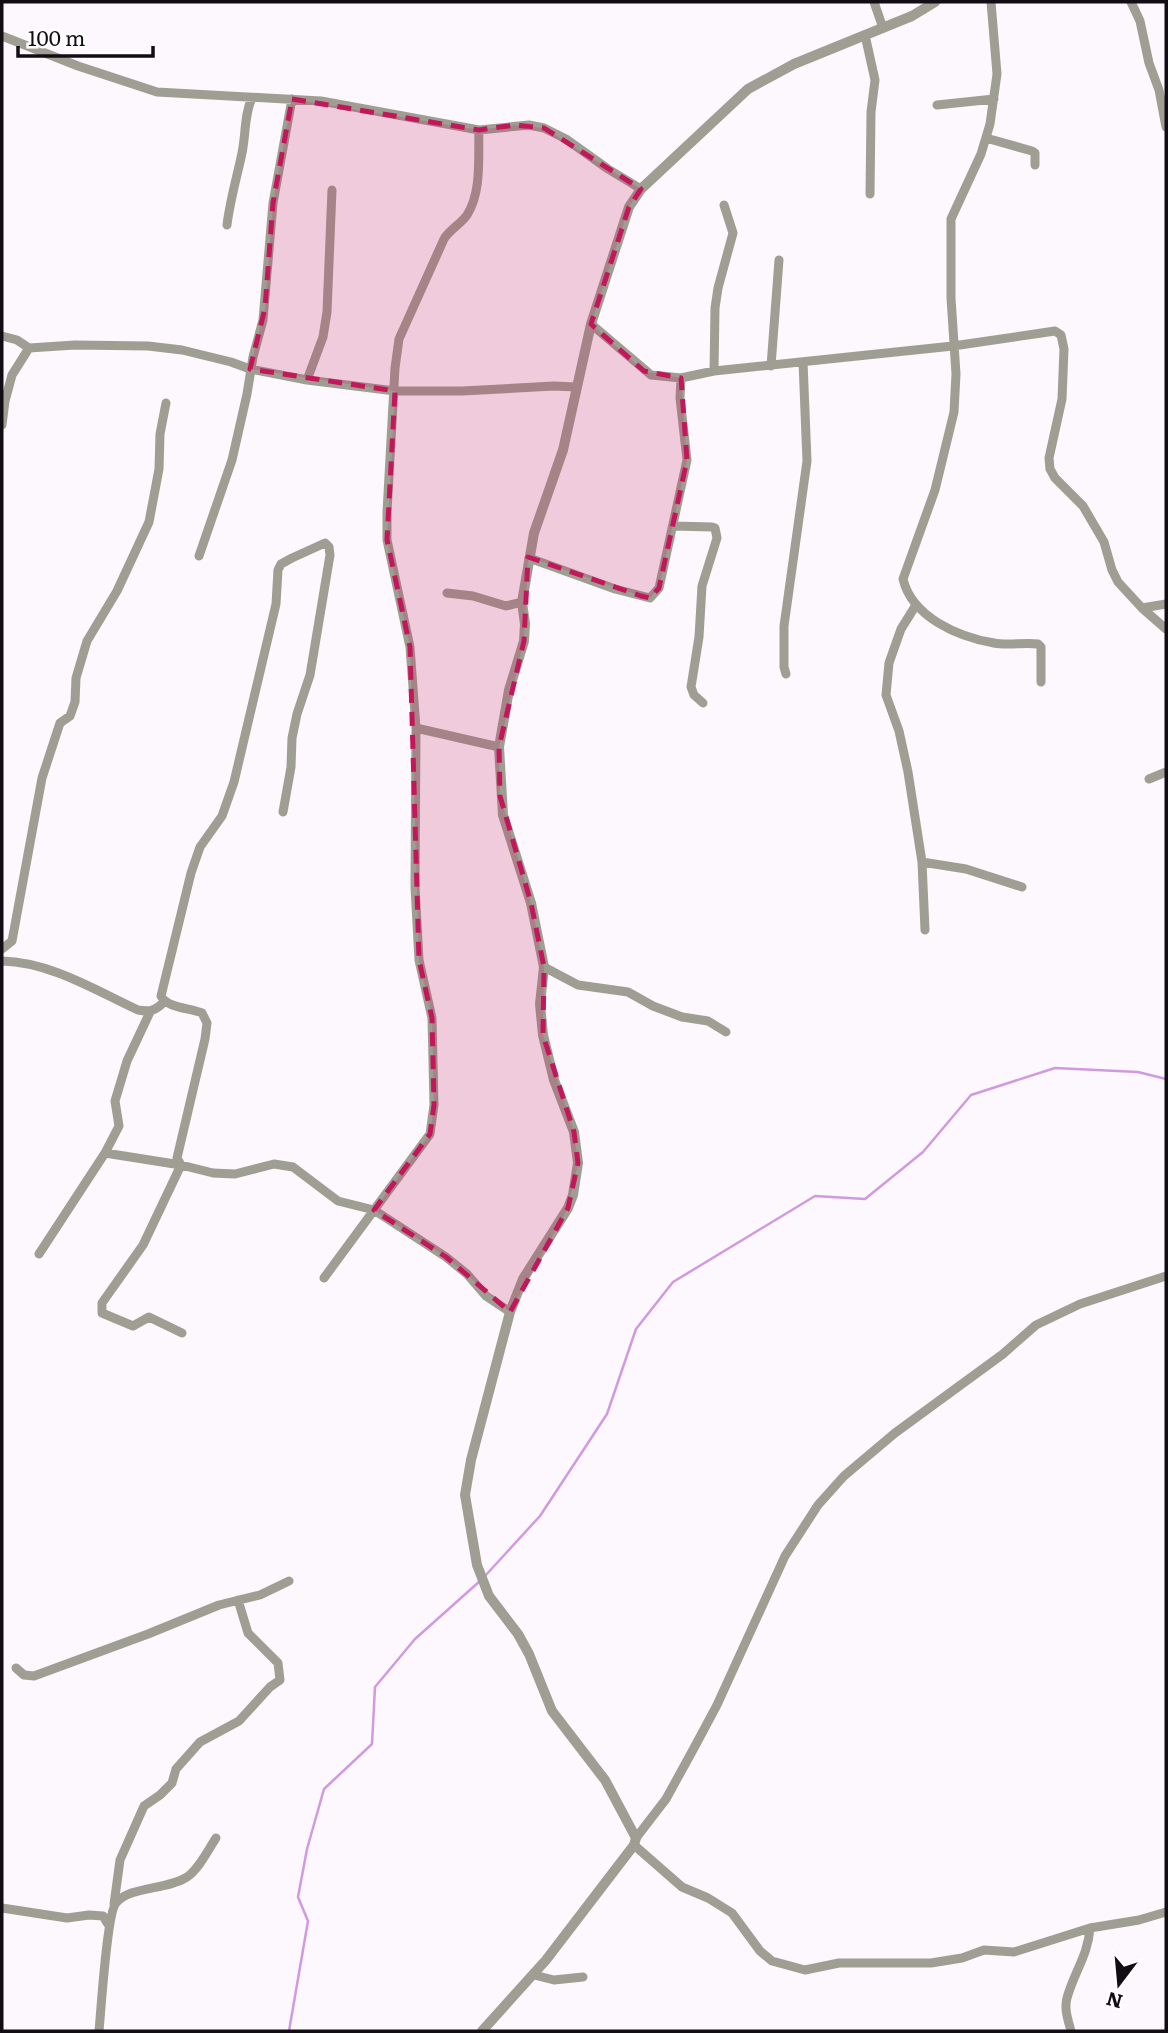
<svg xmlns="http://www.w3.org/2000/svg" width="1168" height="2033" font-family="Literata,serif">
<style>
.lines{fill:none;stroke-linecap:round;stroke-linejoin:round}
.stream{stroke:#d19ae0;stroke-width:2.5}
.minor{stroke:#9f9e93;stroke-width:9}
.tertiary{stroke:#9f9e93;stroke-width:10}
.marked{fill:#c2185b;fill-opacity:0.2;stroke:#c2185b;stroke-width:5;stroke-dasharray:14 9;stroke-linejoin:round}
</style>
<rect width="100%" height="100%" fill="#fcf8fd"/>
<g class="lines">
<path class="stream" d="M 485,1576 L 540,1516 L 607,1414 L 636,1329 L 673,1282 L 815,1196 L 865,1199 L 923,1152 L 971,1095 L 1055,1068 L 1138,1072 L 1166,1079
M 289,2031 L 308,1921 L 298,1897 L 307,1849 L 324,1789 L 372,1744 L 375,1687 L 415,1639 L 480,1581"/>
<path class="minor" d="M 874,2 L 883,28
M 991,2 L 997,74 L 990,124 L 981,154 L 951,219 L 951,298 L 956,374 L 954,412 L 935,490 L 903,579 C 912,617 958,637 994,643 C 1008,646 1024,642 1038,644 L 1041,647 L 1041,682
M 1131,2 L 1140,21 L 1149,63 L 1159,90 L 1166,127
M 865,35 L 875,80 L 871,112 L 870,194
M 2,36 L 78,66 L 157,92 L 321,101 L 479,130 L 529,125 L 544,128 L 566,139 L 608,169 L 641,189
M 937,105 L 994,99
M 986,138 L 1032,151 L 1035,153 L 1035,165
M 227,225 C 230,200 237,177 242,153 C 246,134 244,115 252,98
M 591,324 L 651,375 L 681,378 L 714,371 L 953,346 L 1055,331 L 1061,335 L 1064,349 L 1062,399 L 1049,458 L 1050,469 L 1055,478 L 1083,506 L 1104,542 L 1112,570 L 1118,582 L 1142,608
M 2,336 L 17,340 L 29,348 L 75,345 L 148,346 L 182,350 L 231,362 L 250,369 L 307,380 L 395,391 L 462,391 L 554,386 L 576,387
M 771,366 L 779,260
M 714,371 L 715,308 L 718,288 L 733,233 L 724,205
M 307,380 L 323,337 L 327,312 L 332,190
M 2,425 L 5,401 L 12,375 L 29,348
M 673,526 L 712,527 L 715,528 L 717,538 L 702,586 L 699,637 L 691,687 L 694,695 L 703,703
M 199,556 L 232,460 L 247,394 L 253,357 L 263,320 L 273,203 L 292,99
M 529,558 L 615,589 L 650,598 L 659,588 L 687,460 L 680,398 L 681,378
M 447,593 L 473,596 L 506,606 L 522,602
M 1166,604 L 1142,608 L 1166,629
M 916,605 L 901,629 L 889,663 L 886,695 L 899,731 L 908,772 L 922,862 L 925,930
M 786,674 L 784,667 L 784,626 L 807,461 L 803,362
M 416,728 L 499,747
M 1149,779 L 1166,772
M 283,812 L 291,767 L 292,738 L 297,714 L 310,675 L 330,555 L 329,547 L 325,543 L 292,558 L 281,564 L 278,570 L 276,604 L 234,782 L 222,816 L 200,847 L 191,873 L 161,996 C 167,1008 190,1008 202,1013 L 207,1023 L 205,1039 L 177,1158 L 181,1165 L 213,1173 L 235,1174 L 274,1164 L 293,1167 L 338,1201 L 374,1210 L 446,1257 L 467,1274 L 486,1296 L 510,1312
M 922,862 L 966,869 L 1022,887
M 2,949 L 12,941 L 42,778 L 60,723 L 70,716 L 75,702 L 76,678 L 87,641 L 117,591 L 149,522 L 159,469 L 160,434 L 166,403
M 2,961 C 50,962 95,990 138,1010 C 150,1012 155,1011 164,1002
M 544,967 L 578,985 L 628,992 L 653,1006 L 682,1017 L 708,1021 L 726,1032
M 105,1153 L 119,1126 L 115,1101 L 127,1061 L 150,1012
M 39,1254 L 105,1153 L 181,1165 L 143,1245 L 102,1303 L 102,1313 L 133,1326 L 149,1317 L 182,1333
M 324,1278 L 430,1134 L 434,1105 L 432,1018 L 419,960 L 415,887 L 416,728 L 410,647 L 387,540 L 387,512 L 395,368 L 399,339 L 444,239 C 450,229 461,224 467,215 C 482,192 478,156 479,130
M 16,1668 L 24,1675 L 34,1676 L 148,1634 L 219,1605 L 260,1595 L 289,1581
M 636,1838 L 666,1799 L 694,1748 L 717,1705 L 785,1556 L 818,1505 L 844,1476 L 895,1433 L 1003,1354 L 1036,1325 L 1080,1304 L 1166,1276
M 634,1845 L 682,1887 L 708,1898 L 732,1913 L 760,1951 L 772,1961 L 805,1970 L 839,1963 L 931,1963 L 962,1958 L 984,1950 L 1014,1952 L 1090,1928 L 1139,1920 L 1166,1912
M 114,1904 L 120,1860 L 144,1806 L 160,1795 L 172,1783 L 176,1769 L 200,1742 L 239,1721 L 270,1687 L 280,1680 L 278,1663 L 248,1633 L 238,1600
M 2,1908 L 67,1918 L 89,1915 L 103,1916 L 108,1924
M 534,1975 L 554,1980 L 583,1977
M 99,2031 C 101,2011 107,1913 116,1903 C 130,1886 167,1890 187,1877 C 199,1869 208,1850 216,1838
M 1071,2031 C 1068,2020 1064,2009 1067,1998 C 1074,1972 1088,1956 1090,1928"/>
<path class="tertiary" d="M 482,2031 L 546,1960 L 634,1845 L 636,1838 L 605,1780 L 552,1711 L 529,1654 L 518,1634 L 489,1596 L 477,1565 L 465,1495 L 471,1460 L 510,1312 L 523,1279 L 568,1208 L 573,1195 L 578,1163 L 574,1132 L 554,1080 L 543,1035 L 540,1004 L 544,967 L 531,903 L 503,815 L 499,747 L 509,690 L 524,641 L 525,624 L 522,602 L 534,533 L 563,450 L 591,324 L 629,207 L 641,189 L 748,89 L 794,64 L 912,16 L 935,2"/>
</g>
<path class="marked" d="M 292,99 L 479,130 L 515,125 L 544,128 L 641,189 L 629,207 L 591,324 L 644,371 L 681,378 L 687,460 L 659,588 L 650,598 L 641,596 L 528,557 L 524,641 L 499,747 L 500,796 L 531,903 L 544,967 L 543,1035 L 574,1132 L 578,1163 L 568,1208 L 510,1312 L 446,1257 L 374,1210 L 430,1134 L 434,1105 L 432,1018 L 419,960 L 410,647 L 387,540 L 395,391 L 250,369 L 265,308 L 273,203 Z"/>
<rect width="1168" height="2033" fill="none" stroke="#120d14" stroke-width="7"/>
<g transform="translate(1119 1984) rotate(196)" stroke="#ffffff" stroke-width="5" paint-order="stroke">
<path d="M0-5L12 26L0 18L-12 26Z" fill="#120d14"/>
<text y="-10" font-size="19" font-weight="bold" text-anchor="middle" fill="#120d14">N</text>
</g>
<path d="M18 46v10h135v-10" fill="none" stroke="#120d14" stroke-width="3.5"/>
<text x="28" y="46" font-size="21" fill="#120d14" stroke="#ffffff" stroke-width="5" paint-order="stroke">100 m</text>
</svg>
